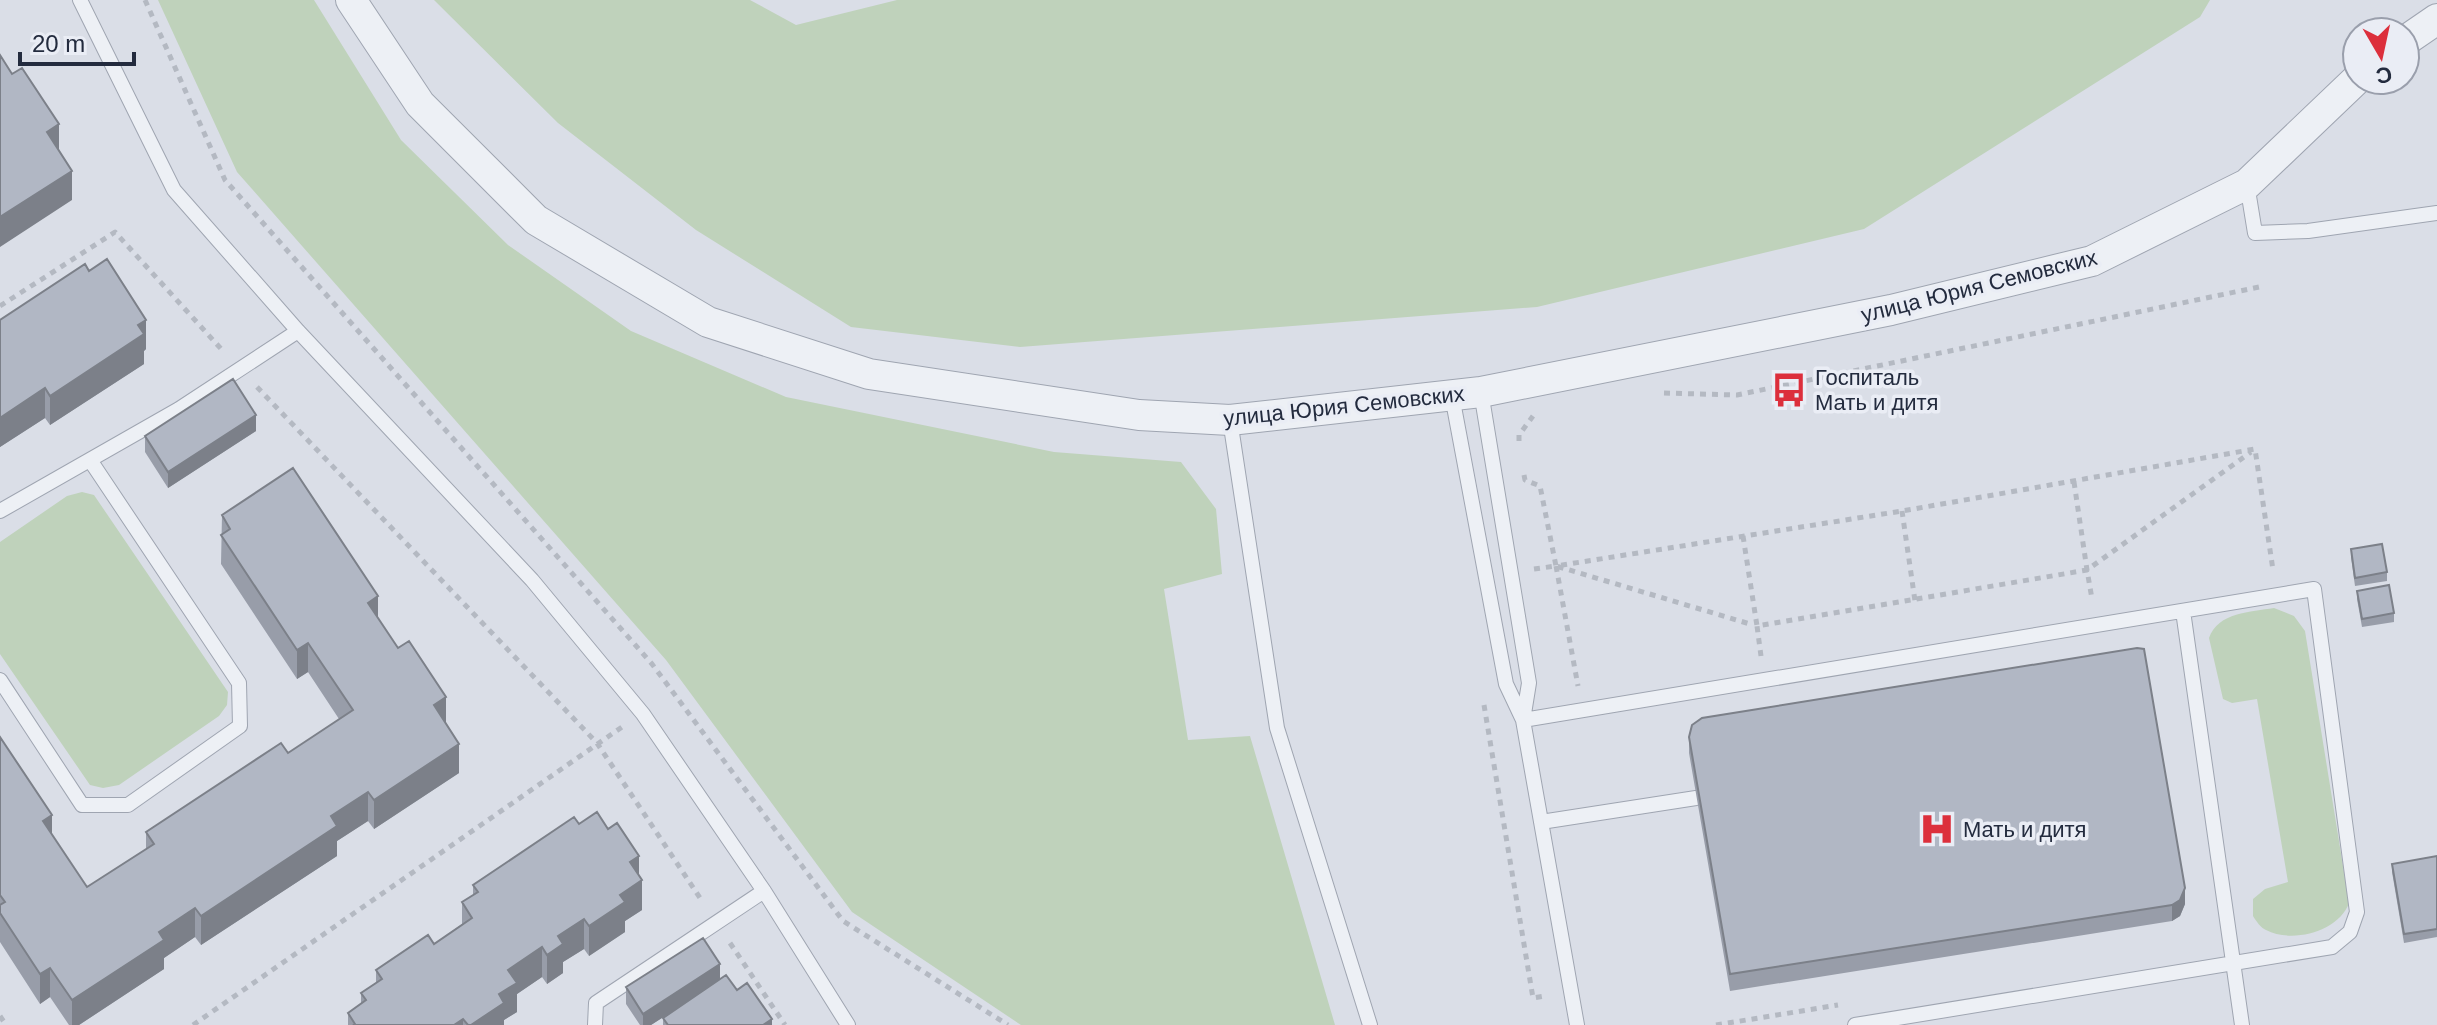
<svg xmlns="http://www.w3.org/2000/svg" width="2437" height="1025" font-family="Helvetica,sans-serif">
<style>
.green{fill:#bfd2bb}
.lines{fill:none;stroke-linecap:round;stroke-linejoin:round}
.lane-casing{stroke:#9fa5b1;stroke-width:16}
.street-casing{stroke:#9fa5b1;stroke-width:32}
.path{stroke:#b4b9c2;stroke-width:5;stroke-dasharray:6 6;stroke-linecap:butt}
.lane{stroke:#edf0f5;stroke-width:14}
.street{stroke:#edf0f5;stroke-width:30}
.wall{fill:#989da9}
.shaded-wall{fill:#7c8089}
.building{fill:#b1b7c4;stroke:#7c8089;stroke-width:2}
.labels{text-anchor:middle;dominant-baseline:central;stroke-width:7;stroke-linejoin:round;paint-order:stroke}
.street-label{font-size:22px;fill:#232b3e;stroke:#eaedf5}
.poi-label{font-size:22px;fill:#232b3e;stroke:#eaedf5;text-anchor:start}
</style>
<rect width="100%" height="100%" fill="#dadee7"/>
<path class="green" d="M 158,0 L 314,0 L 401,140 L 508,245 L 631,331 L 786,397 L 1054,452 L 1181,462 L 1216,509 L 1222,574 L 1164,589 L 1188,740 L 1250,736 L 1335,1025 L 1021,1025 L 852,912 L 666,660 L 237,172 Z
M 434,0 L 750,0 L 796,25 L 897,0 L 2210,0 L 2200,17 L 1864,229 L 1537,307 L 1020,347 L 851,327 L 696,230 L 558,123 Z
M 82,492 L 94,495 L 228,692 L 227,705 L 219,716 L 119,785 L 103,788 L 90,785 L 0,654 L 0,542 L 67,496 Z
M 2274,608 L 2294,616 L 2305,631 L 2349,903 C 2339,931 2293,944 2266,930 C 2261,928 2256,921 2253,916 L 2253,899 L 2265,889 L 2288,882 L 2257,699 L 2232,703 L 2223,699 L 2209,638 C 2218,612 2251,612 2274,608 Z"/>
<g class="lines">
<g class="lane-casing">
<path id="lane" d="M 80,0 L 174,190 L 298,331 L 532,580 L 643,714 L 764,891 L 848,1025
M 2247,184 L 2255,233 L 2308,231 L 2437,213
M 1481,392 L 1529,683 L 1523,720
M 1452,396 L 1506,684 L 1523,720 L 1577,1025
M 1230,420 L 1277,728 L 1370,1025
M 0,511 L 179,409 L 298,331
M 2183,611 L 2242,1025
M 0,680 L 82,805 L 128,805 L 240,726 L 239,683 L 90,460
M 1523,720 L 2314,589 L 2357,912 L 2350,932 L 2332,947 L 1855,1025
M 1541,822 L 1696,798
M 595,1025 L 596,1003 L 764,891"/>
</g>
<g class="street-casing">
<path id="street" d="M 351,0 L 420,104 L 536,220 L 708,322 L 869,374 L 1139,415 L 1230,420 L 1481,392 L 1891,310 L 2092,261 L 2247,184 L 2357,79
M 2405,41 L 2437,19"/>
</g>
<path class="path" d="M 145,0 L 225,180 L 652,664 L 843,921 L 1008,1025
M 0,306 L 115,232 L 223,351
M 257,387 L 597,743 L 702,901
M 1664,393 L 1737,395 L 2264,286
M 1519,441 L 1519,435 L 1533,416
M 1524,475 L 1525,480 L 1540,486 L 1556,566 L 1902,511 L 2255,449 L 2273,570
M 2074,482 L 2087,570 L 2251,452
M 1902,511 L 1915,601
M 1743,536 L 1757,626
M 1556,566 L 1578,686
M 1534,569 L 1556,566 L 1750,624
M 1761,656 L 1757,626 L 2087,570 L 2092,599
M 1484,705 L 1533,998 L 1545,996
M 730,943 L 785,1025
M 0,1016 L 6,1025
M 193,1025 L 622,727
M 1716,1025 L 1838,1005"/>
<use href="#lane" class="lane"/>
<use href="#street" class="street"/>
</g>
<path class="wall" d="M 0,320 L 146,349 L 144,351 L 144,364 L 50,425 L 45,418 L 0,447 Z
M 256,431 L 168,488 L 145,452 L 145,436 Z
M 222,515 L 378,618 L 446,723 L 459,773 L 374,829 L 368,821 L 337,841 L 337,856 L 201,945 L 195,937 L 164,958 L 164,969 L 79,1025 L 69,1025 L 50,997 L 40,1004 L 0,942 L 0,737 L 52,835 L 87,887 L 146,849 L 146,832 L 288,753 L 339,719 L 308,672 L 297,679 L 221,564 Z
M 2351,549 L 2387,572 L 2387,581 L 2355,586 L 2351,557 Z
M 2357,591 L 2394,613 L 2394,622 L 2362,627 L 2357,599 Z
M 1689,737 L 2185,904 L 2180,916 L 2172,921 L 1730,991 L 1689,753 Z
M 579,824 L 639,876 L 642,910 L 625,921 L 625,932 L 589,956 L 584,949 L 563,962 L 563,973 L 547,984 L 542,977 L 517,994 L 517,1012 L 504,1020 L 504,1025 L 348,1025 L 348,1013 L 361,1004 L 361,993 L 376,983 L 376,970 L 434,944 L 462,924 L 462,902 L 473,896 L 473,885 Z
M 2437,856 L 2437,937 L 2404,943 L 2392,872 L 2392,864 Z
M 720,979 L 737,990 L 772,1025 L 663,1025 L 663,1018 L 688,1001 L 651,1025 L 640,1025 L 626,1004 L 626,987 Z"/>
<path class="shaded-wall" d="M 59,124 L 59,154 L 47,132 Z
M 72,171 L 72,200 L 0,247 L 0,217 Z
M 146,320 L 146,349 L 144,351 L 144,364 L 50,425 L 50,396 L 138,325 Z
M 45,388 L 45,418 L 0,447 L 0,418 Z
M 256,415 L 256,431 L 168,488 L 168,472 Z
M 378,596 L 378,626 L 368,603 Z
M 308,643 L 308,672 L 297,679 L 297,650 Z
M 446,697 L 446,726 L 434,705 Z
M 459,744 L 459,773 L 374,829 L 374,800 Z
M 368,792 L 368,821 L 337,841 L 337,856 L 201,945 L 201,916 L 331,816 Z
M 52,815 L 52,844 L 43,821 Z
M 639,856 L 639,882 L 642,880 L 642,910 L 625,921 L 625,932 L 589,956 L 589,926 L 630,862 Z
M 2185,888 L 2185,904 L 2180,916 L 2172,921 L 2172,905 Z
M 195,908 L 195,937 L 164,958 L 164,969 L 79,1025 L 72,1025 L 72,1000 L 159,932 Z
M 584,919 L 584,949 L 563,962 L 563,973 L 547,984 L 547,955 L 558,936 Z
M 542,947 L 542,977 L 517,994 L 517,1012 L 504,1020 L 504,1025 L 471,1025 L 499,994 L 508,970 Z
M 720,964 L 720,981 L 651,1025 L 643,1025 L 643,1014 Z
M 50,968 L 50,997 L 40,1004 L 40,974 Z
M 463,1019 L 463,1025 L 454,1025 Z
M 772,1019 L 772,1025 L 763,1025 Z"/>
<path class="building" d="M 0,55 L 12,74 L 22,68 L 59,124 L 47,132 L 72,171 L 0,217 Z
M 107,259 L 146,320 L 138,325 L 144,334 L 50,396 L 45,388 L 0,418 L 0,320 L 85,264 L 89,271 Z
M 233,379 L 256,415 L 168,472 L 145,436 Z
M 293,468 L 378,596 L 368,603 L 398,648 L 409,641 L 446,697 L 434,705 L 459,744 L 374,800 L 368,792 L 331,816 L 337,826 L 201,916 L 195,908 L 159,932 L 164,940 L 72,1000 L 50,968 L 40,974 L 0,913 L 0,905 L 5,902 L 0,895 L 0,737 L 52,815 L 43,821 L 87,887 L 154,844 L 146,832 L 281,743 L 288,753 L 353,710 L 308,643 L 297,650 L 221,535 L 230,529 L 222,515 Z
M 2382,544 L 2387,572 L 2355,578 L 2351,549 Z
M 2389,585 L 2394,613 L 2362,619 L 2357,591 Z
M 2137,648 L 2144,649 L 2185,888 L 2180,900 L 2172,905 L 1730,974 L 1689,737 L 1692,725 L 1702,718 Z
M 597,812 L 608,829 L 617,823 L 639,856 L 630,862 L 642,880 L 620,895 L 625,902 L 589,926 L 584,919 L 558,936 L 563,944 L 547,955 L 542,947 L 508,970 L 517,983 L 499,994 L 504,1003 L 471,1025 L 468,1025 L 463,1019 L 454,1025 L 353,1025 L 355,1024 L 348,1013 L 366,1000 L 361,993 L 382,979 L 376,970 L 428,935 L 434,944 L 472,918 L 462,902 L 478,892 L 473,885 L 574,817 L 579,824 Z
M 2437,856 L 2437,929 L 2404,934 L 2392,864 Z
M 703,938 L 720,964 L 643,1014 L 626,987 Z
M 726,975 L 737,990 L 747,983 L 772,1019 L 763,1025 L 668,1025 L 663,1018 Z"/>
<defs>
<g id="bus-bare" transform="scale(2.76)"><path d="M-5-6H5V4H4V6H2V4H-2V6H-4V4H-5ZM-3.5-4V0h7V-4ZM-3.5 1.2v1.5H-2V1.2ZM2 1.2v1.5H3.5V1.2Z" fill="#dc2f3c" stroke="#eaedf5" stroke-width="2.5" paint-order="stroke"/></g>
<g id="hospital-bare" transform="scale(2.76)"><path d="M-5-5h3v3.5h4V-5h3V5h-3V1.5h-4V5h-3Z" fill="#dc2f3c" stroke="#eaedf5" stroke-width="2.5" paint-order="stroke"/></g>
</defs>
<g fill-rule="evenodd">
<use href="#bus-bare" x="1789" y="390"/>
<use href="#hospital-bare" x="1937" y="829"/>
</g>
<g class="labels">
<g class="street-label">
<text transform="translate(1979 286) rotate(-14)">улица Юрия Семовских</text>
<text transform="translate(1344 406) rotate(-6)">улица Юрия Семовских</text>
</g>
<g class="poi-label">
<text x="1815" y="377">Госпиталь<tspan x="1815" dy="25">Мать и дитя</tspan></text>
<text x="1963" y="829">Мать и дитя</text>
</g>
</g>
<g transform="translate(2381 56) rotate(171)"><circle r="38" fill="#eaedf5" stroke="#9a9fac" stroke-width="2"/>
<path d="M0-6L14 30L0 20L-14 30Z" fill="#dc2f3c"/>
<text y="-12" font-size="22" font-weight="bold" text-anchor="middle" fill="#232b3e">С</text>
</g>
<path d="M20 52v12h114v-12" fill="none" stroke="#232b3e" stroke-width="4"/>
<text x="32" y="52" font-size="24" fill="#232b3e" stroke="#eaedf5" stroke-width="6" paint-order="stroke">20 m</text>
</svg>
